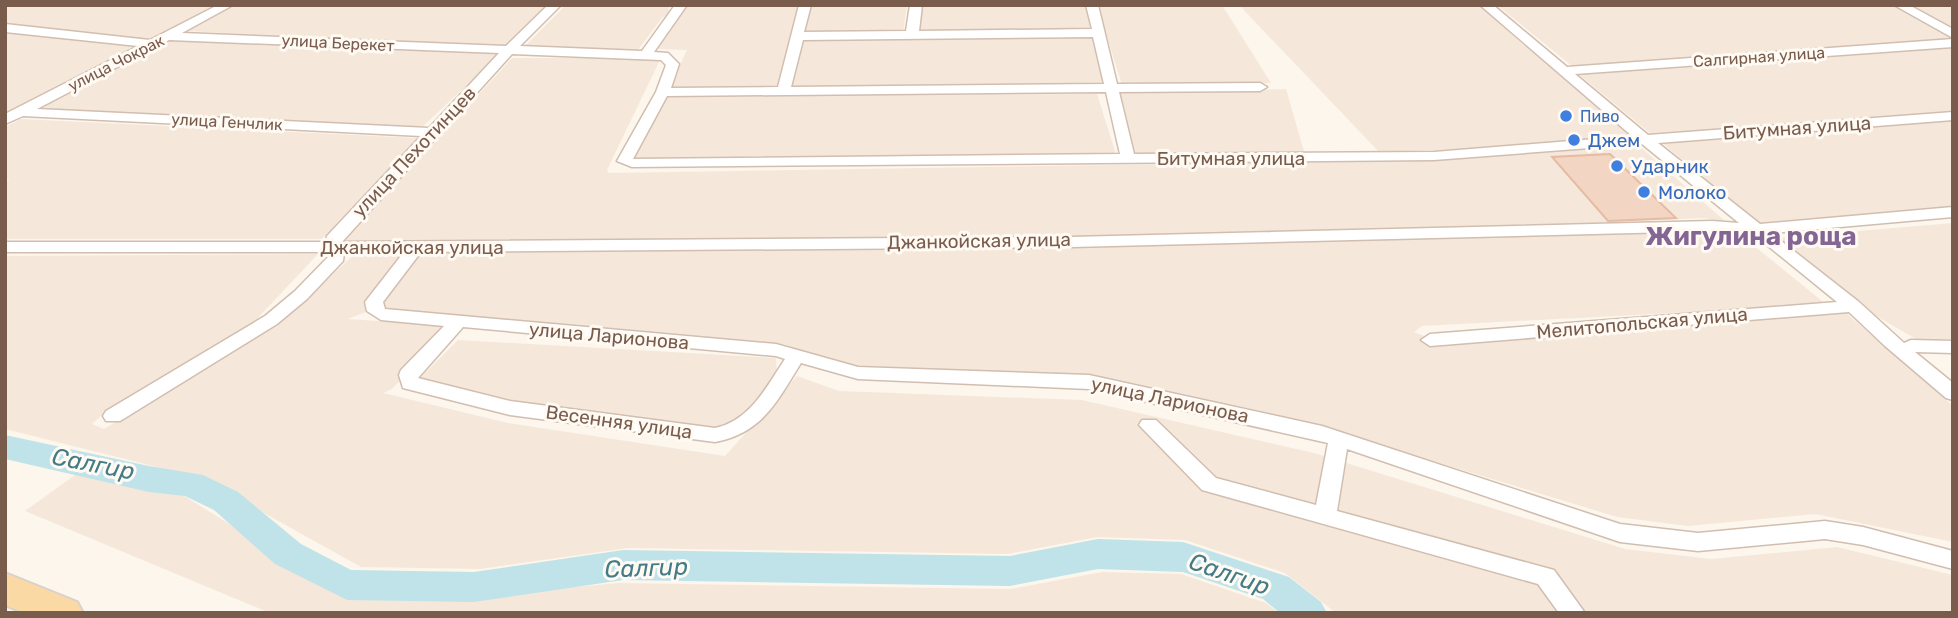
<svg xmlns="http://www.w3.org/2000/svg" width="1958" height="618" font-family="Rubik,sans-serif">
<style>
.residential{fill:#f5e8da}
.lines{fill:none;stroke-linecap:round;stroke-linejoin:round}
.river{fill:#bfe3e8;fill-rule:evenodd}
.building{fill:#f3d5c3;stroke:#e6bba3;stroke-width:2}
.street-casing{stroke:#d1beb0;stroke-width:3}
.primary-casing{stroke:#dad1cd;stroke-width:4}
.street{fill:#fff;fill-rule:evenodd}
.primary{fill:#fbd9a5;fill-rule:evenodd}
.shop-dot{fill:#3f7fe0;stroke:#fffaf3;stroke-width:2.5}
.labels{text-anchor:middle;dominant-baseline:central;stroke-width:6;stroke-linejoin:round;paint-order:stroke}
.far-street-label{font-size:16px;fill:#7a5c4d;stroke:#fffaf3}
.far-shop-label{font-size:16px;fill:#366cbe;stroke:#fffaf3;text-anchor:start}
.street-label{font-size:19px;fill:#7a5c4d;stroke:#fffaf3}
.shop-label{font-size:19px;fill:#366cbe;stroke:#fffaf3;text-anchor:start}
.near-water-label{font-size:24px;font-style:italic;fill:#437c86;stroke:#fffaf3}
.district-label{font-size:26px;font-weight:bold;fill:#846695;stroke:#fffaf3}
</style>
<rect width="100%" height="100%" fill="#fdf6ec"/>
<path class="residential" d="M 5,5 L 219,5 L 153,41 L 5,25 Z
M 235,5 L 547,5 L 502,49 L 187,31 Z
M 566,5 L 671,5 L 668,10 L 673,11 L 662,18 L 637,51 L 523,48 Z
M 686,5 L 798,5 L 778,88 L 669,88 L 687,50 L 657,49 Z
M 810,5 L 907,5 L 903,33 L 803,33 Z
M 920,5 L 1086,5 L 1091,30 L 917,32 Z
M 1097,5 L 1222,5 L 1271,83 L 1122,85 Z
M 1239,5 L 1478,5 L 1634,140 L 1380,153 Z
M 1497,5 L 1895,5 L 1953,36 L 1953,41 L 1572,66 Z
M 1904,5 L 1953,5 L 1953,31 Z
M 5,31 L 136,45 L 5,113 Z
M 1093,36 L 1106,86 L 786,88 L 802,39 Z
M 169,40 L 500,54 L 419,130 L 40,108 Z
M 1953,46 L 1953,111 L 1651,134 L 1575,71 Z
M 512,58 L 661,58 L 607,170 L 609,173 L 1434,160 L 1637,144 L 1725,221 L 1703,218 L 1381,233 L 864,241 L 340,246 Z
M 1286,89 L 1305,155 L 1133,154 L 1120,93 Z
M 1097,94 L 1116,154 L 632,161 L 663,96 Z
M 21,119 L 418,138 L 322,239 L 5,239 L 5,184 L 9,180 L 5,178 L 5,127 Z
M 1953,119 L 1953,208 L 1759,224 L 1661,142 Z
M 1953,223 L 1953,339 L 1921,342 L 1866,310 L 1775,238 Z
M 1712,231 L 1748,241 L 1827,305 L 1422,326 L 1414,332 L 1429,338 L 1846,313 L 1953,406 L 1953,542 L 1815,514 L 1688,526 L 1617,517 L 1321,427 L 1085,376 L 850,367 L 784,344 L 373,309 L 348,319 L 452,326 L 392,389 L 383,393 L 508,423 L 725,456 L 797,376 L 839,391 L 1082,400 L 1314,453 L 1625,549 L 1712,559 L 1837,547 L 1953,575 L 1953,613 L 1336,613 L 1285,573 L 1185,540 L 1097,537 L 1008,554 L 628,548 L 480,569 L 361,567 L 201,478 L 5,429 L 5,256 L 318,254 L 255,321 L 103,414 L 92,424 L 104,429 L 279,323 L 357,252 L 1388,239 Z
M 458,340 L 776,358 L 777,376 L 730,430 L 518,405 L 419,379 Z
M 86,467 L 181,494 L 342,594 L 475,596 L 619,583 L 1010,589 L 1102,572 L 1181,574 L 1266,603 L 1279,613 L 270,613 L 25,511 Z"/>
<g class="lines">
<path class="river" d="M 5,435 L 149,466 L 203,475 L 238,492 L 301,544 L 351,570 L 474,572 L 623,550 L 1010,556 L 1098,539 L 1183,542 L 1289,577 L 1321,602 L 1327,613 L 1280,613 L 1263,599 L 1183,572 L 1098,569 L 1010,586 L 623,580 L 474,602 L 347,600 L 275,564 L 214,510 L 185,496 L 149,492 L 5,459 Z"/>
</g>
<path class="building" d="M 1610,154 L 1676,218 L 1608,221 L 1552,157 Z"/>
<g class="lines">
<g class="street-casing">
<path id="street" d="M 218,5 L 233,5 L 182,33 L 506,46 L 548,5 L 561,5 L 520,46 L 642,51 L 675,5 L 687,5 L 654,52 L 668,53 L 679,64 L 671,88 L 778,87 L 799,5 L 811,5 L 804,32 L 906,31 L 910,5 L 922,5 L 919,31 L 1092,29 L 1086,5 L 1098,5 L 1117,84 L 1260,83 L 1267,87 L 1260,91 L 1119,92 L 1134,154 L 1434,152 L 1632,136 L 1480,5 L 1493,5 L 1567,67 L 1953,39 L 1953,47 L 1575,74 L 1648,135 L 1953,112 L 1953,120 L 1658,143 L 1760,224 L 1953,207 L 1953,217 L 1771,233 L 1859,302 L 1904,343 L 1911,340 L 1953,341 L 1953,353 L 1915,352 L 1953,383 L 1953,400 L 1946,398 L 1885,346 L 1849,312 L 1430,346 L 1421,340 L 1430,334 L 1837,302 L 1752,233 L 1712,231 L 1072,247 L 421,252 L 383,302 L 385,309 L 776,344 L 858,367 L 1089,375 L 1322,426 L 1620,524 L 1698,533 L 1825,521 L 1863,527 L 1953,551 L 1953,569 L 1863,545 L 1825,539 L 1698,551 L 1620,542 L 1347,449 L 1337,511 L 1554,570 L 1585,613 L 1559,613 L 1538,584 L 1202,490 L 1139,425 L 1142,420 L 1156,420 L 1216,478 L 1316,505 L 1328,443 L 1089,389 L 858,379 L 801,363 C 777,401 763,433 715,442 L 510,415 L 403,388 L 399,375 L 401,370 L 444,326 L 381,320 L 367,311 L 365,302 L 404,252 L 344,252 L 343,261 L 307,299 L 277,324 L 120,421 L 106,421 L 103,416 L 106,411 L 265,316 L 295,291 L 329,256 L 328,252 L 5,252 L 5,242 L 326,242 L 327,236 L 421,136 L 23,116 L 5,124 L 5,114 L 138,46 L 5,32 L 5,24 L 150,40 ZM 1093,37 L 1104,84 L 791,87 L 803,40 ZM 169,40 L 499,53 L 429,128 L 37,109 ZM 512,54 L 661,60 L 666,65 L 656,92 L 617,161 L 632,167 L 1434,160 L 1642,144 L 1739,223 L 1712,221 L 1072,237 L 342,242 ZM 1106,92 L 1120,154 L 633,159 L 667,96 ZM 463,327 L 776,356 L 785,359 C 767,386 750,421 715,428 L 510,401 L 418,378 Z
M 1894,5 L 1909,5 L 1953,29 L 1953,38 Z"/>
</g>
<g class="primary-casing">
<path id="primary" d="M 5,573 L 77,602 L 83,613 L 24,613 L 5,605 Z"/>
</g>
<use href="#street" class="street"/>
<use href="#primary" class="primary"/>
</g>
<g class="shop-dot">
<circle cx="1566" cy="116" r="7"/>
<circle cx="1574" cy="140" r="7"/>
<circle cx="1617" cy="166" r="7"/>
<circle cx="1644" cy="192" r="7"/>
</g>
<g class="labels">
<g class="far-street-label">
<text transform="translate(338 43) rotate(3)">улица Берекет</text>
<text transform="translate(1759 57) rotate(-4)">Салгирная улица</text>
<text transform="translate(116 63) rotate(-27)">улица Чокрак</text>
<text transform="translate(227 122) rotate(3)">улица Генчлик</text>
</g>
<g class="far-shop-label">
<text x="1580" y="116">Пиво</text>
</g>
<g class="street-label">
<text transform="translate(1797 128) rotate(-4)">Битумная улица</text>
<text transform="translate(414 152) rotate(-47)">улица Пехотинцев</text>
<text x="1231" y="158">Битумная улица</text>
<text transform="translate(979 241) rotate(-1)">Джанкойская улица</text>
<text x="412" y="247">Джанкойская улица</text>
<text transform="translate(1642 323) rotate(-5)">Мелитопольская улица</text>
<text transform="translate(609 336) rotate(5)">улица Ларионова</text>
<text transform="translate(1170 400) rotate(12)">улица Ларионова</text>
<text transform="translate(619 422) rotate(8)">Весенняя улица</text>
</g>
<g class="shop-label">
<text x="1588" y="140">Джем</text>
<text x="1631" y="166">Ударник</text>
<text x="1658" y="192">Молоко</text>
</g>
<g class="near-water-label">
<text transform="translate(93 464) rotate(11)">Салгир</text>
<text transform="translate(646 568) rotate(-2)">Салгир</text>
<text transform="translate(1229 574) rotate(19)">Салгир</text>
</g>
<g class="district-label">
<text x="1751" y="236">Жигулина роща</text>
</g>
</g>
<rect width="1958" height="618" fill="none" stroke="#7a5c4d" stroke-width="14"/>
</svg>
